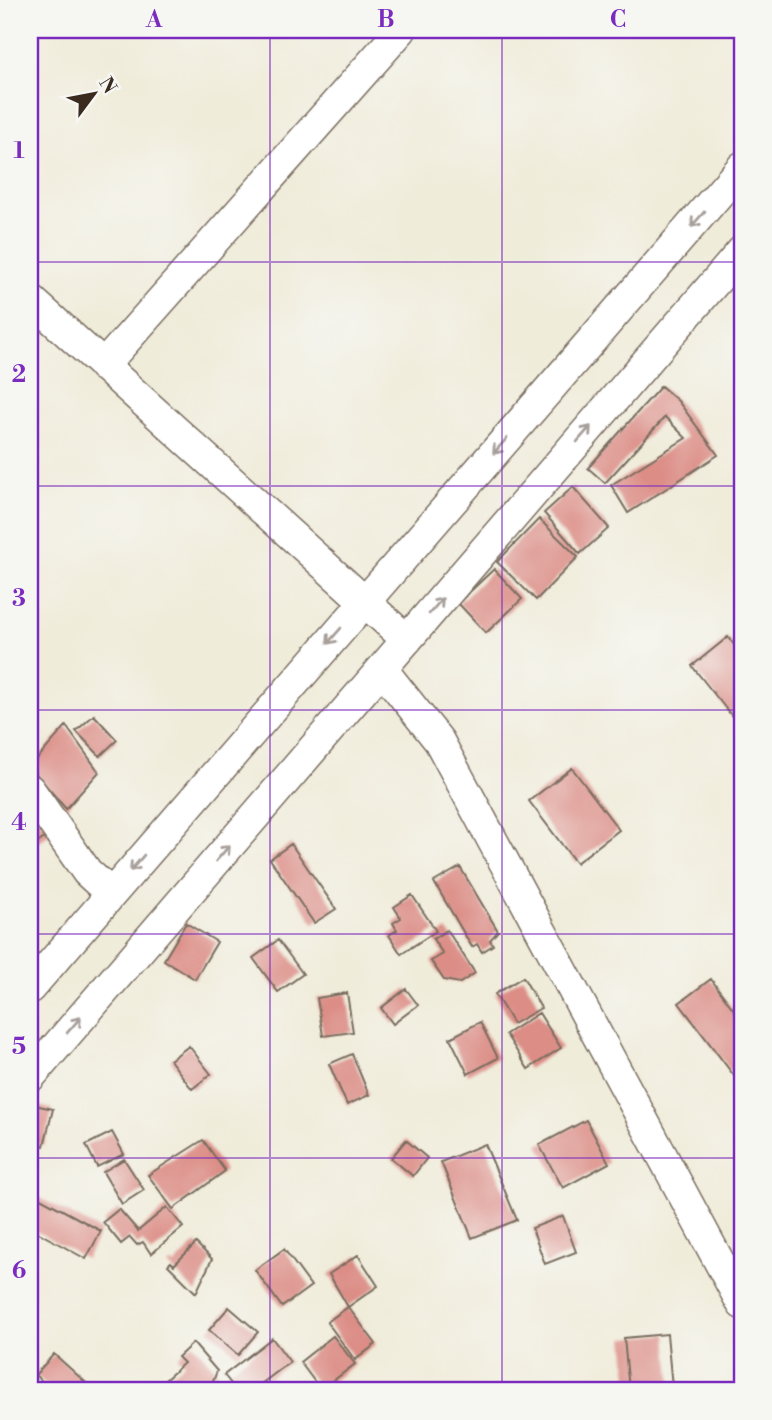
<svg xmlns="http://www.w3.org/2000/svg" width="772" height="1420" font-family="'Libre Bodoni',serif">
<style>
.building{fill:#dc8d86}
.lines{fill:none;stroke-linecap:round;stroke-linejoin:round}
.minor-casing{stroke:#7a6e60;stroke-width:33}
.minor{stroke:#fff;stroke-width:30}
.oneway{stroke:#a79f9a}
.grid{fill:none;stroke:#7b2cbf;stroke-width:2;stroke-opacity:0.55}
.neatline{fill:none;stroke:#7b2cbf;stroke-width:2.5}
.grid-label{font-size:23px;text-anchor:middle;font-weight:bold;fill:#7b2cbf}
</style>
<rect width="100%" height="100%" fill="#f6f6f2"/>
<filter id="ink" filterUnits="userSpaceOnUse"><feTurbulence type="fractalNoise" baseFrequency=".0143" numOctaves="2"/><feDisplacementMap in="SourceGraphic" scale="14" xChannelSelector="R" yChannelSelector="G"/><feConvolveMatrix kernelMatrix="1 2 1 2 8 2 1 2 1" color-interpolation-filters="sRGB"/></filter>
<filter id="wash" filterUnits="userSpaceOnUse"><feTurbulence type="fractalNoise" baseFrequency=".00686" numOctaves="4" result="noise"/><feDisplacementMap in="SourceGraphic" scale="28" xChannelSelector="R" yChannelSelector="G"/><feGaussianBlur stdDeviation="1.57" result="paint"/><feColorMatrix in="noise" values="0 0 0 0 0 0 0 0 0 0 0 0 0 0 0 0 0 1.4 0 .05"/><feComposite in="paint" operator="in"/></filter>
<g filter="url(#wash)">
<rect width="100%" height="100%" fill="#f0ecda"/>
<g id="blocks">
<path class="building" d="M 661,386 L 678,401 L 718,455 L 628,513 L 611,485 L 686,438 L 665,417 L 605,483 L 588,468 Z
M 573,487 L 609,528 L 580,554 L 544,513 Z
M 539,519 L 578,557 L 536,600 L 497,562 Z
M 494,569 L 522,599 L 486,633 L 458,603 Z
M 728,637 L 742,655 L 742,729 L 692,666 Z
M 94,715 L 117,740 L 100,756 L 76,731 Z
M 66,726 L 99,772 L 66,809 L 30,767 Z
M 572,768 L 619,830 L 576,863 L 529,801 Z
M 30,807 L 51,833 L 32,847 L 30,844 Z
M 291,844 L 336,909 L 314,923 L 270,859 Z
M 460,867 L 498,931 L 490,940 L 493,945 L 482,952 L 477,944 L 472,947 L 434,882 Z
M 412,895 L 436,931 L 401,954 L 389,935 L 397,930 L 393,923 L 401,918 L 394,907 Z
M 186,923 L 217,942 L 195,979 L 164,960 Z
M 447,930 L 475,973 L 460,983 L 444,980 L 431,961 L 443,954 L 433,939 Z
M 278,940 L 303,974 L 278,992 L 253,958 Z
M 523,977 L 541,1008 L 513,1024 L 495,994 Z
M 711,979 L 742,1021 L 742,1078 L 738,1081 L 679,1003 Z
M 406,989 L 418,1005 L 393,1024 L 381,1008 Z
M 347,993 L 353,1032 L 323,1036 L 317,998 Z
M 539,1013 L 561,1048 L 528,1069 L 506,1034 Z
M 480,1022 L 498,1058 L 468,1074 L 450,1038 Z
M 189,1046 L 211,1074 L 192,1089 L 170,1060 Z
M 352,1054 L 369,1095 L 347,1105 L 329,1064 Z
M 30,1104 L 53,1109 L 44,1146 L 30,1142 Z
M 586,1120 L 609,1163 L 563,1188 L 539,1145 Z
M 112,1132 L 124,1154 L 97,1167 L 86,1145 Z
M 203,1140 L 225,1171 L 173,1209 L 148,1175 Z
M 406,1140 L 427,1158 L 413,1176 L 391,1158 Z
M 485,1144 L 517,1220 L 472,1238 L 441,1162 Z
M 124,1159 L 144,1190 L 122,1204 L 103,1172 Z
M 33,1194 L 101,1231 L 86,1259 L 30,1228 L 30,1200 Z
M 167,1207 L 183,1227 L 151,1254 L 143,1242 L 137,1245 L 130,1237 L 121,1244 L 103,1222 L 119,1209 L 138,1231 Z
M 563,1216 L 576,1252 L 545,1264 L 532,1228 Z
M 196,1243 L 212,1259 L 196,1293 L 168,1265 L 171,1262 L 174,1265 Z
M 284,1249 L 311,1286 L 282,1307 L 255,1270 Z
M 358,1255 L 378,1286 L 348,1307 L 329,1274 Z
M 229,1307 L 258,1332 L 238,1355 L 209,1330 Z
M 348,1307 L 376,1344 L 355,1360 L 327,1322 Z
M 667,1334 L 672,1387 L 629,1390 L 624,1338 Z
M 333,1336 L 355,1364 L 321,1390 L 300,1362 Z
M 272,1338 L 290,1362 L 253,1390 L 236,1390 L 224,1375 Z
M 193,1343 L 217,1371 L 212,1384 L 202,1390 L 170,1390 L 164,1381 L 184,1363 L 178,1357 Z
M 54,1354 L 94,1390 L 52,1390 L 35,1375 Z"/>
</g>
</g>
<g filter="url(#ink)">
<use href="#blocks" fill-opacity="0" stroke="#7a6e60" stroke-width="2"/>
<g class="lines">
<g class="minor-casing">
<path id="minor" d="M 30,299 L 407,640
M 103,366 L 401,30
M 382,669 L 439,741 L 742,1304
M 30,790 L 87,872 L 111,894
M 30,988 L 742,167
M 30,1077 L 742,251"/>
</g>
<use href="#minor" class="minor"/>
</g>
<defs><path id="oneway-shaft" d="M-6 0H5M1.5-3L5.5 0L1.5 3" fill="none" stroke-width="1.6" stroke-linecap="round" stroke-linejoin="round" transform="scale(1.75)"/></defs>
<g class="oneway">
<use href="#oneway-shaft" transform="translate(698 219) rotate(131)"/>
<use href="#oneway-shaft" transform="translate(584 434) rotate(-49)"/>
<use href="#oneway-shaft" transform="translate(500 446) rotate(131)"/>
<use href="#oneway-shaft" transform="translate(436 606) rotate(-49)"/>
<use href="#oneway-shaft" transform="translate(334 636) rotate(131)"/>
<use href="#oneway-shaft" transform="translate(223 853) rotate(-49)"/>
<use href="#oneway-shaft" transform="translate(137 863) rotate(131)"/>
<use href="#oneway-shaft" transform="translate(74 1025) rotate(-49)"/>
</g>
</g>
<path class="grid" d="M 270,30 L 270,1390M 502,30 L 502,1390M 30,262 L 742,262M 30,486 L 742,486M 30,710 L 742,710M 30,934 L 742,934M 30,1158 L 742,1158"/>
<rect width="772" height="1420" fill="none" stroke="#f6f6f2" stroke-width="77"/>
<g transform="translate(94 94) rotate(58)" stroke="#f6f6f2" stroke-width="5" paint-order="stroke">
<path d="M0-5L12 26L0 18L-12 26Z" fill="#3b2a1e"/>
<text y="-10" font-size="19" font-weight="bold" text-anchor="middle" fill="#3b2a1e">N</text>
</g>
<rect x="38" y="38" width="696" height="1344" class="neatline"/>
<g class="grid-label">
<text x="154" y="27">A</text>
<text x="386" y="27">B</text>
<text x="618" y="27">C</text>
<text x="19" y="158">1</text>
<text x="19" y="382">2</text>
<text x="19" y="606">3</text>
<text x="19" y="830">4</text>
<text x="19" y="1054">5</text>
<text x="19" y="1278">6</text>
</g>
</svg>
